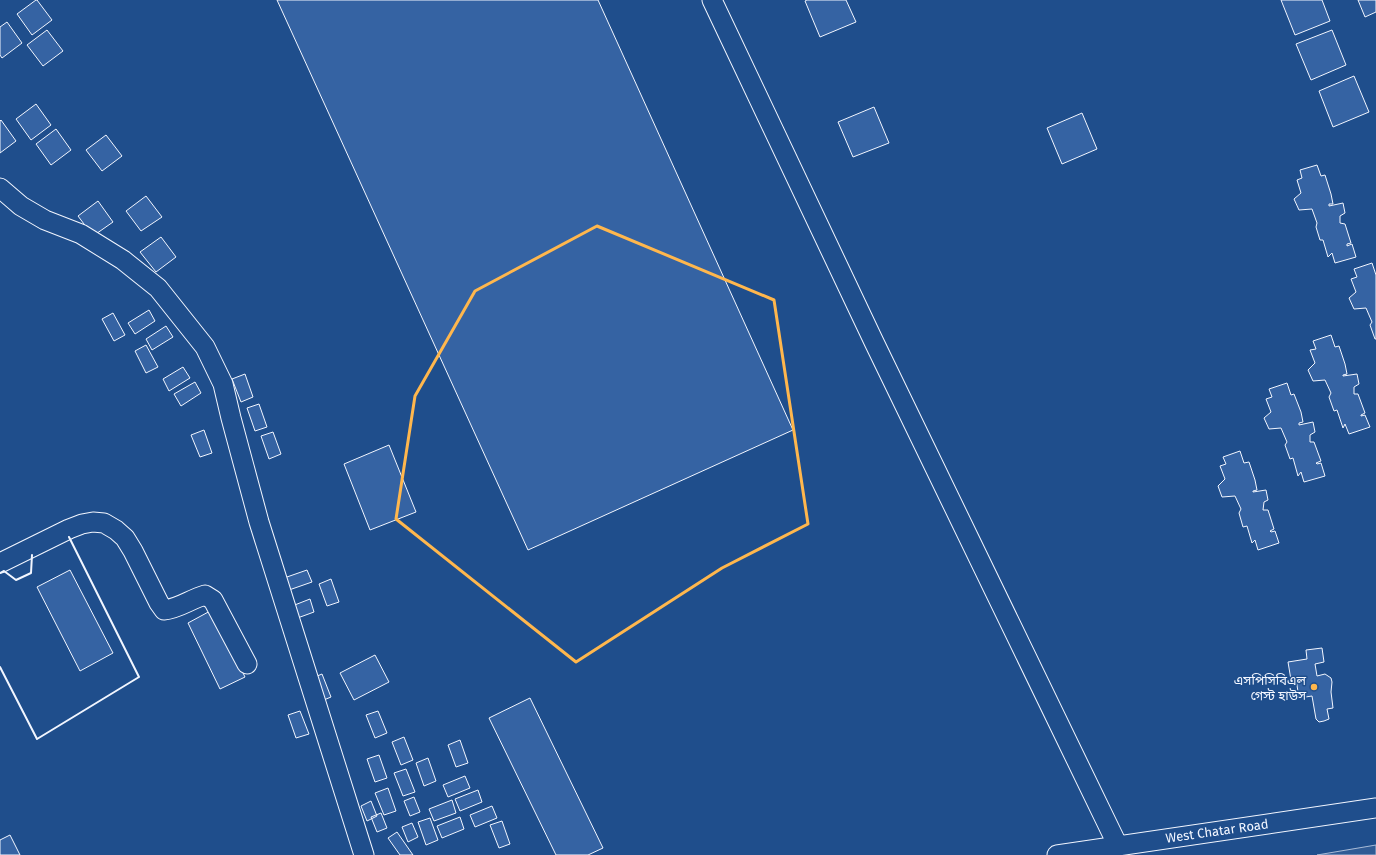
<svg xmlns="http://www.w3.org/2000/svg" width="1376" height="855" font-family="'Fira Sans','Noto Sans Bengali',sans-serif">
<style>
.built{fill:#305b95;stroke:#a8bbd7}
.building{fill:#3563a3;stroke:#f2f6ff}
.lines{fill:none;stroke-linecap:round;stroke-linejoin:round}
.street-casing{stroke:#f2f6ff;stroke-width:21}
.street{stroke:#1f4e8c;stroke-width:19}
.wall{stroke:#f2f6ff;stroke-width:2}
.marked{fill:none;stroke:#ffb74d;stroke-width:3;stroke-linejoin:round}
.poi-dot{fill:#ffb74d;stroke:#1f4e8c;stroke-width:1.5}
.labels{text-anchor:middle;dominant-baseline:central;stroke-width:3;stroke-linejoin:round;paint-order:stroke}
.poi-label{font-size:13px;fill:#f2f6ff;stroke:#1f4e8c;text-anchor:end}
.street-label{font-size:13px;fill:#f2f6ff;stroke:#1f4e8c}
</style>
<rect width="100%" height="100%" fill="#1f4e8c"/>
<path class="built" d="M 1376,845 L 1376,855 L 1317,855 Z"/>
<path class="building" d="M 36,0 L 37,0 L 52,20 L 32,35 L 17,14 Z
M 277,0 L 598,0 L 793,430 L 528,550 Z
M 807,0 L 846,0 L 856,22 L 820,37 L 805,1 Z
M 1281,0 L 1322,0 L 1330,21 L 1295,35 Z
M 1358,0 L 1376,0 L 1376,12 L 1365,17 Z
M 7,22 L 22,43 L 2,58 L 0,55 L 0,27 Z
M 47,30 L 63,51 L 43,66 L 27,45 Z
M 1332,30 L 1346,65 L 1311,80 L 1296,44 Z
M 1354,76 L 1369,112 L 1333,127 L 1319,91 Z
M 36,104 L 51,125 L 31,140 L 16,119 Z
M 874,107 L 889,143 L 853,157 L 838,122 Z
M 1082,113 L 1097,149 L 1062,164 L 1047,128 Z
M 1,120 L 16,141 L 0,153 L 0,121 Z
M 56,129 L 71,150 L 51,165 L 36,144 Z
M 106,135 L 122,156 L 102,171 L 86,150 Z
M 1317,165 L 1321,176 L 1325,175 L 1331,194 L 1333,204 L 1329,204 L 1329,206 L 1343,203 L 1345,213 L 1340,216 L 1340,223 L 1345,224 L 1351,243 L 1347,244 L 1347,246 L 1352,244 L 1356,257 L 1335,263 L 1332,253 L 1328,257 L 1323,240 L 1320,240 L 1316,227 L 1317,223 L 1312,209 L 1299,210 L 1294,199 L 1301,193 L 1297,180 L 1302,178 L 1300,170 Z
M 146,196 L 162,217 L 141,231 L 126,211 Z
M 98,201 L 113,222 L 93,236 L 78,216 Z
M 161,237 L 176,257 L 156,272 L 140,252 Z
M 1372,263 L 1376,275 L 1376,339 L 1375,339 L 1370,325 L 1372,322 L 1366,308 L 1354,309 L 1349,298 L 1356,292 L 1351,279 L 1357,277 L 1354,269 Z
M 149,310 L 155,321 L 135,334 L 128,323 Z
M 113,313 L 125,335 L 114,341 L 102,319 Z
M 166,326 L 173,337 L 152,350 L 146,339 Z
M 1331,335 L 1335,347 L 1339,346 L 1345,364 L 1347,374 L 1343,375 L 1343,376 L 1357,374 L 1359,384 L 1354,387 L 1354,394 L 1358,394 L 1365,413 L 1361,415 L 1361,416 L 1365,415 L 1370,427 L 1349,434 L 1345,424 L 1343,428 L 1337,410 L 1334,411 L 1329,397 L 1331,393 L 1325,380 L 1313,381 L 1308,370 L 1315,363 L 1310,350 L 1316,349 L 1313,341 Z
M 146,345 L 158,367 L 146,373 L 135,351 Z
M 183,367 L 190,378 L 169,391 L 163,379 Z
M 245,374 L 253,397 L 241,402 L 232,379 Z
M 195,382 L 201,393 L 181,406 L 174,394 Z
M 1287,383 L 1291,395 L 1294,394 L 1301,412 L 1303,422 L 1299,423 L 1299,425 L 1313,422 L 1315,432 L 1310,435 L 1310,442 L 1314,442 L 1321,461 L 1316,463 L 1317,464 L 1321,463 L 1325,476 L 1304,482 L 1301,472 L 1298,476 L 1293,458 L 1290,459 L 1285,445 L 1287,442 L 1281,428 L 1269,429 L 1264,418 L 1271,412 L 1266,399 L 1272,397 L 1269,389 Z
M 259,404 L 267,427 L 255,431 L 247,408 Z
M 204,430 L 212,453 L 200,457 L 191,435 Z
M 273,432 L 281,454 L 269,459 L 261,436 Z
M 389,445 L 416,512 L 370,530 L 344,464 Z
M 1240,451 L 1244,463 L 1249,462 L 1255,480 L 1257,490 L 1253,491 L 1253,492 L 1266,490 L 1268,500 L 1264,502 L 1263,510 L 1268,510 L 1274,529 L 1270,531 L 1271,532 L 1275,531 L 1279,543 L 1258,550 L 1255,540 L 1252,543 L 1247,526 L 1243,527 L 1239,513 L 1241,509 L 1235,496 L 1222,497 L 1218,486 L 1225,479 L 1220,466 L 1226,464 L 1223,457 Z
M 70,570 L 113,653 L 80,671 L 37,587 Z
M 307,570 L 312,582 L 289,590 L 284,578 Z
M 331,579 L 339,602 L 327,606 L 319,584 Z
M 310,599 L 314,612 L 292,620 L 287,608 Z
M 212,610 L 245,677 L 220,689 L 188,623 Z
M 1322,648 L 1324,662 L 1315,664 L 1317,676 L 1325,674 L 1331,678 L 1332,682 L 1331,692 L 1333,708 L 1327,709 L 1329,719 L 1324,721 L 1319,722 L 1316,719 L 1312,696 L 1299,698 L 1296,679 L 1291,680 L 1288,662 L 1307,659 L 1306,650 Z
M 375,655 L 389,682 L 354,700 L 340,673 Z
M 322,674 L 331,697 L 319,702 L 310,679 Z
M 530,698 L 603,848 L 588,855 L 556,855 L 489,718 Z
M 300,711 L 309,734 L 296,738 L 288,715 Z
M 378,711 L 387,733 L 375,738 L 366,715 Z
M 404,737 L 413,760 L 401,765 L 392,742 Z
M 460,740 L 468,763 L 456,767 L 448,745 Z
M 379,755 L 387,778 L 375,782 L 367,759 Z
M 428,758 L 436,781 L 424,786 L 416,763 Z
M 406,769 L 415,792 L 403,796 L 394,773 Z
M 465,776 L 470,788 L 448,797 L 443,785 Z
M 388,788 L 396,811 L 384,815 L 375,793 Z
M 478,790 L 482,802 L 460,811 L 455,799 Z
M 414,797 L 420,812 L 410,816 L 404,801 Z
M 452,800 L 456,813 L 434,821 L 429,809 Z
M 371,801 L 377,816 L 367,821 L 361,806 Z
M 492,806 L 497,818 L 475,827 L 470,815 Z
M 381,813 L 387,828 L 377,832 L 371,817 Z
M 460,817 L 464,829 L 442,838 L 437,826 Z
M 430,818 L 438,840 L 426,845 L 418,822 Z
M 502,821 L 510,844 L 499,848 L 490,825 Z
M 412,823 L 418,837 L 408,842 L 402,827 Z
M 397,832 L 413,855 L 400,855 L 388,838 Z
M 10,835 L 20,855 L 0,855 L 0,840 Z"/>
<g class="lines">
<g class="street-casing">
<path id="street" d="M 712,0 L 874,342 L 1118,846
M 0,188 L 21,206 L 45,220 L 81,234 L 123,260 L 158,288 L 205,347 L 223,384 L 231,418 L 259,522 L 364,855
M 0,563 L 69,529 L 82,524 L 93,522 L 104,523 L 116,530 L 125,538 L 133,551 L 159,603 L 164,610 C 178,609 191,599 205,595 L 213,600 L 247,664
M 1057,855 L 1376,808"/>
</g>
<use href="#street" class="street"/>
<path class="wall" d="M 0,573 L 4,571 L 16,580 L 31,573 L 32,555
M 0,667 L 37,739 L 139,677 L 69,537"/>
</g>
<path class="marked" d="M 597,226 L 774,300 L 808,524 L 722,568 L 576,662 L 396,519 L 415,396 L 475,291 Z"/>
<circle class="poi-dot" cx="1314" cy="687" r="4"/>
<g class="labels">
<g class="poi-label">
<text x="1306" y="680">এসপিসিবিএল<tspan x="1306" dy="15">গেস্ট হাউস</tspan></text>
</g>
<g class="street-label">
<text transform="translate(1217 831) rotate(-8)">West Chatar Road</text>
</g>
</g>
</svg>
